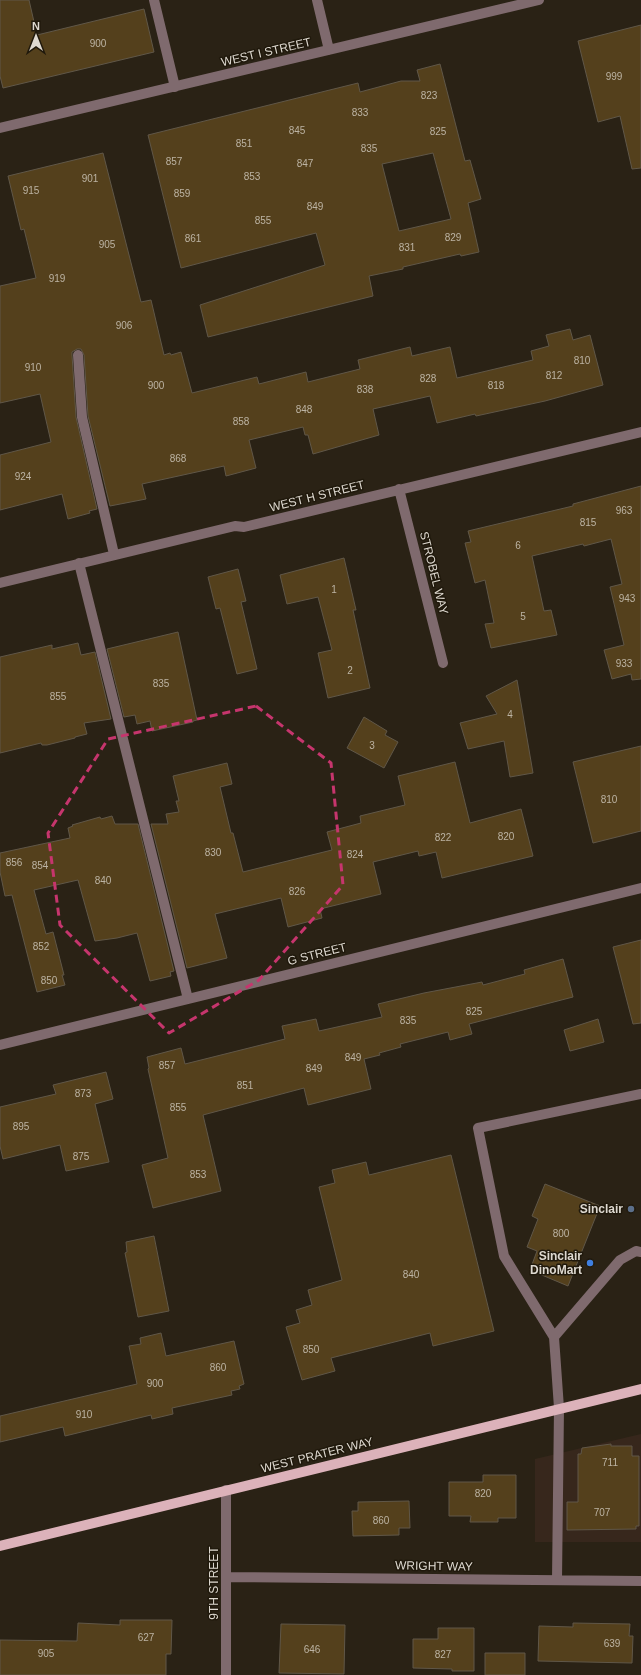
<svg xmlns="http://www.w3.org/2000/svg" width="641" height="1675" font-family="Helvetica,sans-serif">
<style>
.commercial{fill:#37271c}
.building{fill:#54401c;stroke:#605748;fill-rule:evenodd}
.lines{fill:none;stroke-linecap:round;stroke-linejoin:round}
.minor{stroke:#7f6a6e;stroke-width:10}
.major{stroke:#dcb2ba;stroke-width:10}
.marked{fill:none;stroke:#c6356d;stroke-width:3;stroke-dasharray:8 5;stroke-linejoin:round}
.service-dot{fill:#5c6f8a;stroke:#20190c;stroke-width:1.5}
.shop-dot{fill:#3f7fe0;stroke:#20190c;stroke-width:1.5}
.labels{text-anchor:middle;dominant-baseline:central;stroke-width:3;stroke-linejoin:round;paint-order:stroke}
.number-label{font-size:10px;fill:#bcb3a3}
.street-label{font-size:12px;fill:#ded9d0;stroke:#20190c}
.poi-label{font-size:12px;font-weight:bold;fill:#ded9d0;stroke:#20190c;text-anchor:end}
</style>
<rect width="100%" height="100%" fill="#2a2215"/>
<path class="commercial" d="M 641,1434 L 641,1542 L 535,1542 L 535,1459 Z"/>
<path class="building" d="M 0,0 L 29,0 L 37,35 L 144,9 L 154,52 L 3,88 L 0,76 Z
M 641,25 L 641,168 L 632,169 L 620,116 L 598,122 L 578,41 Z
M 440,64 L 465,161 L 470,160 L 481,199 L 468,203 L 479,252 L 461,256 L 460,254 L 403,267 L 403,269 L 369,276 L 373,296 L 208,337 L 200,305 L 325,265 L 316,233 L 181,268 L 148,135 L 358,83 L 360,92 L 401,81 L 420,81 L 417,70 ZM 433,153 L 451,219 L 399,231 L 382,164 Z
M 103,153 L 141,302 L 151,300 L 164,355 L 170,353 L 171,355 L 181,352 L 192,393 L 257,377 L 259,384 L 306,372 L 308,382 L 360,369 L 358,360 L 410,347 L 412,356 L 450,347 L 457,378 L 533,360 L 531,351 L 549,346 L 546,335 L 570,329 L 573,340 L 590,335 L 603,385 L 545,401 L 476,416 L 475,414 L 437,423 L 430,396 L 373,409 L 379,435 L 313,454 L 308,435 L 305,435 L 303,427 L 249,440 L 256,468 L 226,476 L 224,466 L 142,484 L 146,499 L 110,506 L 88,416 L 84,355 L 81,349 L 77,349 L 72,352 L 72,355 L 76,417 L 97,509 L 89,511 L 90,513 L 68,519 L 62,494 L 0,510 L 0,455 L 51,442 L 40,394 L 0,403 L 0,286 L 36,278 L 24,229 L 21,230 L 8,176 Z
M 641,486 L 641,679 L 632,680 L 631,674 L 612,679 L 604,650 L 624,645 L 610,587 L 622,584 L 611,539 L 584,546 L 583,544 L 532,556 L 544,611 L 551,610 L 557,635 L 491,648 L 485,624 L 494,623 L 485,580 L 475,583 L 465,543 L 471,542 L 468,531 L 573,506 L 573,504 Z
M 344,558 L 356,610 L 353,610 L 370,688 L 328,698 L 318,653 L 332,650 L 318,597 L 287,604 L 280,575 Z
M 238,569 L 246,601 L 241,602 L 257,669 L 237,674 L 220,608 L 216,609 L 208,577 Z
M 178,632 L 197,720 L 193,721 L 193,722 L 152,731 L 150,721 L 137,724 L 135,715 L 124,717 L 107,649 Z
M 78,643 L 81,655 L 95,652 L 111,719 L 84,723 L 87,734 L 75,737 L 75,738 L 47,745 L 42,745 L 41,743 L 0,753 L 0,657 L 52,645 L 52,649 Z
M 517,680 L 533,773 L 510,777 L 504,741 L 468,749 L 460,723 L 497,714 L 486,696 Z
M 364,717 L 387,731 L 385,735 L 398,742 L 384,768 L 347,748 Z
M 641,746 L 641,831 L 593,843 L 573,762 Z
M 455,762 L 470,823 L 521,809 L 533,856 L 442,878 L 436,852 L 419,856 L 418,851 L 373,862 L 381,894 L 320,909 L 322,918 L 288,927 L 281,898 L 215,914 L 227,958 L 187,968 L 151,824 L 168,824 L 166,814 L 179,812 L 176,801 L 179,801 L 173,776 L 227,763 L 232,784 L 220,787 L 231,833 L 233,833 L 243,872 L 332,850 L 327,832 L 361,823 L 360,816 L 405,805 L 398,776 Z
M 112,816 L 115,824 L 138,824 L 174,971 L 170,972 L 171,976 L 150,981 L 137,933 L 117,938 L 95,941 L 78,880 L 34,890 L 46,934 L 53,932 L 64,975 L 62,975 L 65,985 L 37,992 L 12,895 L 5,896 L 0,872 L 0,853 L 70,838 L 68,828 L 73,826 L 72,825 L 100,817 L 101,819 Z
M 641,940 L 641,1023 L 633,1024 L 613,947 Z
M 563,959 L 573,997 L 469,1024 L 472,1034 L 450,1040 L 448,1032 L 400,1044 L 401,1047 L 379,1053 L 380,1055 L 364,1059 L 371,1089 L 308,1105 L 304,1088 L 203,1115 L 221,1191 L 153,1208 L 142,1165 L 168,1158 L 148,1069 L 149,1068 L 147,1057 L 181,1048 L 185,1064 L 285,1039 L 282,1026 L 316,1019 L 319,1031 L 382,1017 L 378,1004 L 424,993 L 482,982 L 483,985 L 525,974 L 524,970 Z
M 598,1019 L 604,1042 L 570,1051 L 564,1030 Z
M 106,1072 L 113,1099 L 95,1104 L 109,1162 L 66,1171 L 60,1145 L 3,1159 L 0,1146 L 0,1107 L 56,1094 L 53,1085 Z
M 451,1155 L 494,1331 L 433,1346 L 430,1333 L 331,1358 L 335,1371 L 302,1380 L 286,1327 L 300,1323 L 296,1310 L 312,1305 L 308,1290 L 342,1280 L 319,1187 L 335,1183 L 332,1170 L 366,1162 L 369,1175 Z
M 545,1184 L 600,1206 L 568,1286 L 530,1270 L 537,1251 L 527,1247 L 538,1219 L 532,1216 Z
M 154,1236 L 169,1311 L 138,1317 L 125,1253 L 127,1252 L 126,1242 Z
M 161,1333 L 166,1356 L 234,1341 L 244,1384 L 239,1386 L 240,1389 L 231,1391 L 232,1395 L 172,1408 L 173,1414 L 152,1419 L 151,1415 L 65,1436 L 63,1427 L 0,1442 L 0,1416 L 137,1384 L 129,1346 L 141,1344 L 140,1338 Z
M 611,1444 L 611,1446 L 632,1446 L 632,1456 L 639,1456 L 639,1526 L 636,1526 L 636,1529 L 567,1530 L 567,1502 L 578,1502 L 578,1454 L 581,1454 L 582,1448 Z
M 483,1475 L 516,1475 L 516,1518 L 498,1518 L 498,1522 L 470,1522 L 471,1516 L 449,1516 L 449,1482 L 483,1482 Z
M 409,1501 L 410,1528 L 399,1528 L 399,1535 L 353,1536 L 352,1511 L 358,1511 L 358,1502 Z
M 120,1620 L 172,1620 L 171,1654 L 166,1654 L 166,1675 L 0,1675 L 0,1640 L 77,1641 L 78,1623 L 120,1625 Z
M 573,1623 L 630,1624 L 629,1636 L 633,1636 L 632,1663 L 538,1661 L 539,1626 L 573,1627 Z
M 281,1624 L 345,1625 L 344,1674 L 279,1673 Z
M 438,1628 L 474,1628 L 474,1671 L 452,1671 L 452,1669 L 413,1668 L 413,1639 L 438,1639 Z
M 485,1653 L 525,1653 L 525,1675 L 485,1675 Z"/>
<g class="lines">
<path class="minor" d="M 154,0 L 175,87
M 317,0 L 329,50
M 0,128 L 539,0
M 78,355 L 82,417 L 114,554
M 399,489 L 443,663
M 79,563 L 188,999
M 0,583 L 235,526 L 244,527 L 641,432
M 0,1045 L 641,888
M 554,1337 L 620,1260 L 636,1251 L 641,1252
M 227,1577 L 641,1581
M 557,1580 L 559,1408 L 554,1337 L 504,1256 L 478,1128 L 641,1094
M 226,1675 L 226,1490"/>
<path class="major" d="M 0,1546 L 641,1389"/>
</g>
<path class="marked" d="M 256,706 L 331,763 L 343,885 L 259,980 L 169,1033 L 60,925 L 48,833 L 108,739 Z"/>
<circle class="service-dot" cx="631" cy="1209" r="4"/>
<circle class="shop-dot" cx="590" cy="1263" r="4"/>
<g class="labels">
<g class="number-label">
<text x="98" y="43">900</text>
<text x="614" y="76">999</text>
<text x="429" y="95">823</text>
<text x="360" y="112">833</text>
<text x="297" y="130">845</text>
<text x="438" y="131">825</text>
<text x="244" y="143">851</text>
<text x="369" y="148">835</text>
<text x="174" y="161">857</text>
<text x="305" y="163">847</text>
<text x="252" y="176">853</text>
<text x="90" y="178">901</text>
<text x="31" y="190">915</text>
<text x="182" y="193">859</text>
<text x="315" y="206">849</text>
<text x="263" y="220">855</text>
<text x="453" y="237">829</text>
<text x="193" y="238">861</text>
<text x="107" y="244">905</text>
<text x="407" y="247">831</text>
<text x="57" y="278">919</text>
<text x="124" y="325">906</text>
<text x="582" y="360">810</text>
<text x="33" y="367">910</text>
<text x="554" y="375">812</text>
<text x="428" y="378">828</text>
<text x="156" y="385">900</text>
<text x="496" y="385">818</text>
<text x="365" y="389">838</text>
<text x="304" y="409">848</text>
<text x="241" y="421">858</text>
<text x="178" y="458">868</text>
<text x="23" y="476">924</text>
<text x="624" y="510">963</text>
<text x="588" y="522">815</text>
<text x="518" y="545">6</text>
<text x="334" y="589">1</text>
<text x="627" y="598">943</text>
<text x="523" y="616">5</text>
<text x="624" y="663">933</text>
<text x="350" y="670">2</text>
<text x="161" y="683">835</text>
<text x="58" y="696">855</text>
<text x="510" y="714">4</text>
<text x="372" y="745">3</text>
<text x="609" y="799">810</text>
<text x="506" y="836">820</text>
<text x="443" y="837">822</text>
<text x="213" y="852">830</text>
<text x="355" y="854">824</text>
<text x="14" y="862">856</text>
<text x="40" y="865">854</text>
<text x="103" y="880">840</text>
<text x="297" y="891">826</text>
<text x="41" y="946">852</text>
<text x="49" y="980">850</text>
<text x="474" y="1011">825</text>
<text x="408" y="1020">835</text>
<text x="353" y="1057">849</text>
<text x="167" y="1065">857</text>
<text x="314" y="1068">849</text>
<text x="245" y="1085">851</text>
<text x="83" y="1093">873</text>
<text x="178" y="1107">855</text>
<text x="21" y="1126">895</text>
<text x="81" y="1156">875</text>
<text x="198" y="1174">853</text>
<text x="561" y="1233">800</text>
<text x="411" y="1274">840</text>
<text x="311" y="1349">850</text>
<text x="218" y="1367">860</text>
<text x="155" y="1383">900</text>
<text x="84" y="1414">910</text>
<text x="610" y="1462">711</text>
<text x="483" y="1493">820</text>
<text x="602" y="1512">707</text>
<text x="381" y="1520">860</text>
<text x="146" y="1637">627</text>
<text x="612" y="1643">639</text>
<text x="312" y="1649">646</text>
<text x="46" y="1653">905</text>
<text x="443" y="1654">827</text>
</g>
<g class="street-label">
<text transform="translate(266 52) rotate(-13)">WEST I STREET</text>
<text transform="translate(317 496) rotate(-14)">WEST H STREET</text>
<text transform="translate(434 573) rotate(76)">STROBEL WAY</text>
<text transform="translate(317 954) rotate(-14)">G STREET</text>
<text transform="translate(317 1455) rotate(-14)">WEST PRATER WAY</text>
<text transform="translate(434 1566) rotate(1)">WRIGHT WAY</text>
<text transform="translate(214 1583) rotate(-90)">9TH STREET</text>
</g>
<g class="poi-label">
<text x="623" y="1209">Sinclair</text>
<text x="582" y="1256">Sinclair<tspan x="582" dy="14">DinoMart</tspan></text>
</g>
</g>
<g transform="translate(36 36)" stroke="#20190c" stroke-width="3" paint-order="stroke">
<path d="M0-3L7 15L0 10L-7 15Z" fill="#ded9d0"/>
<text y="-6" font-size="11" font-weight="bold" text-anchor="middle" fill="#ded9d0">N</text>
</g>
</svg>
